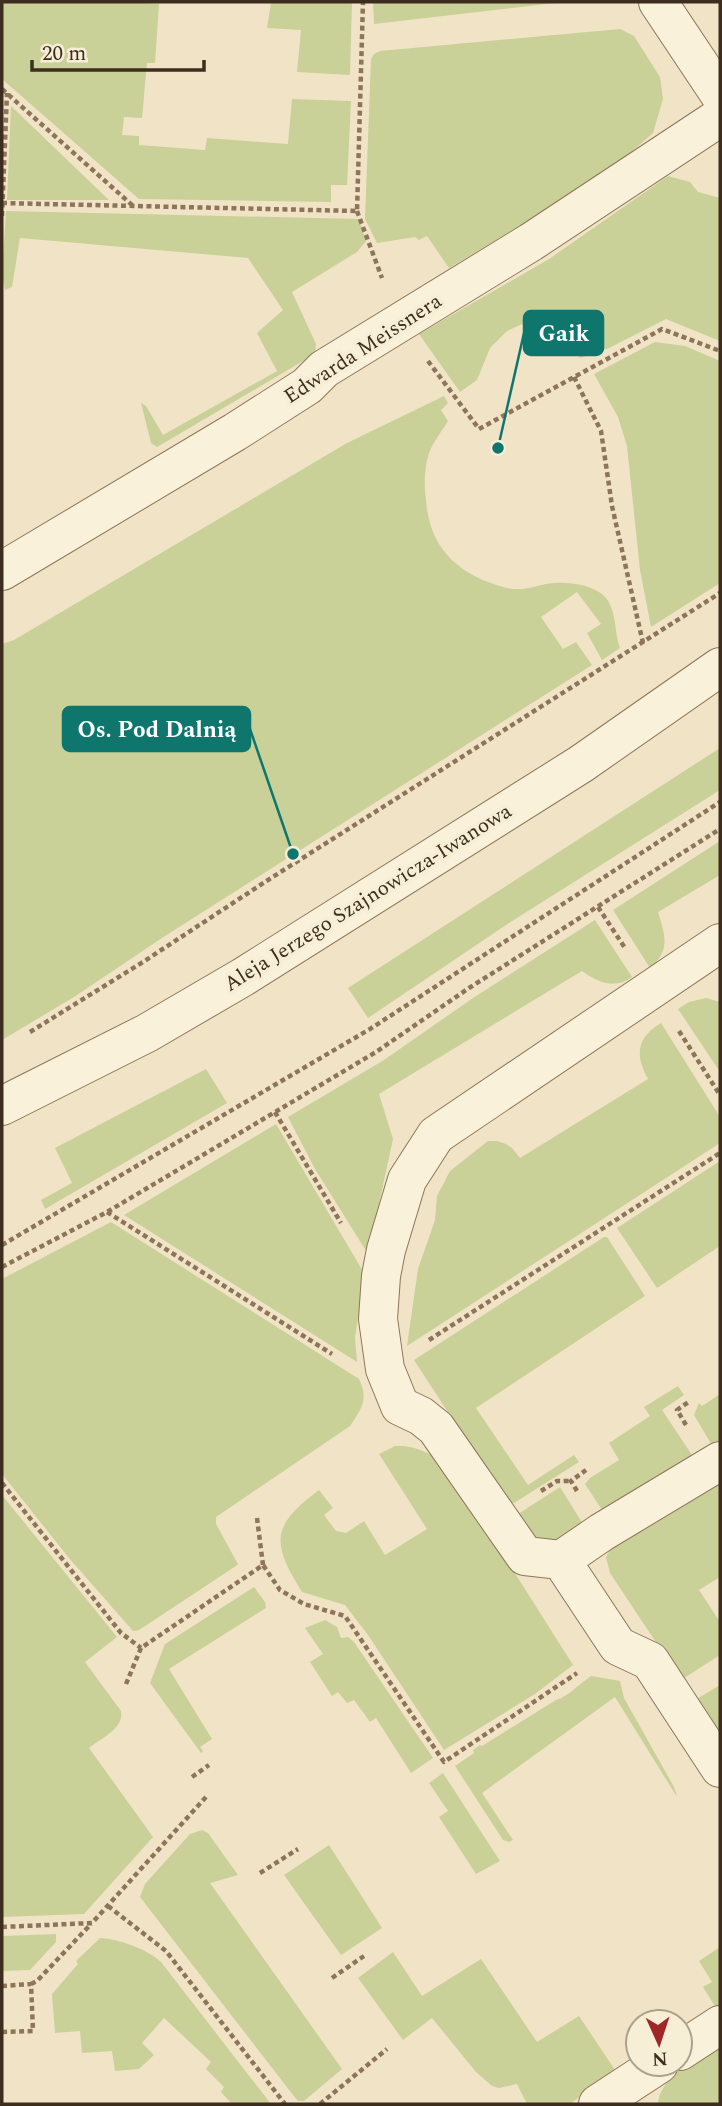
<svg xmlns="http://www.w3.org/2000/svg" width="722" height="2106" font-family="Spectral,serif">
<style>
.green{fill:#c9d098}
.lines{fill:none;stroke-linecap:round;stroke-linejoin:round}
.minor-casing{stroke:#8d755a;stroke-width:40}
.path{stroke:#8d755a;stroke-width:4.5;stroke-dasharray:5 3.5;stroke-linecap:butt}
.minor{stroke:#faf1da;stroke-width:38}
.labels{text-anchor:middle;dominant-baseline:central;stroke-width:7;stroke-linejoin:round;paint-order:stroke}
.street-label{font-size:21px;fill:#3c2d1f;stroke:#f7eed6}
.leader{fill:none;stroke:#0f766e;stroke-width:2.5}
.callout-dot{fill:#0f766e;stroke:#f7eed6;stroke-width:2.5}
.callout{fill:#0f766e;stroke:#0f766e;stroke-width:2.5}
.callout-label{font-size:23px;text-anchor:middle;font-weight:bold;fill:#fff}
</style>
<rect width="100%" height="100%" fill="#f1e4c6"/>
<path class="green" d="M 2,2 L 123,2 L 159,4 L 155,63 L 147,63 L 142,118 L 124,117 L 122,135 L 139,136 L 139,145 L 205,150 L 207,138 L 288,144 L 292,99 L 351,101 L 347,185 L 331,185 L 331,202 L 139,199 L 2,79 Z
M 251,2 L 352,2 L 350,75 L 297,72 L 301,30 L 267,28 L 271,3 Z
M 373,2 L 564,2 L 374,24 Z
M 620,29 L 634,36 L 660,77 L 663,99 L 653,133 L 629,154 L 555,205 L 449,268 L 427,236 L 419,240 L 415,237 L 377,243 L 365,219 L 371,59 L 374,54 L 380,51 Z
M 11,106 L 109,200 L 7,200 Z
M 668,176 L 690,182 L 698,192 L 720,198 L 720,341 L 666,319 L 609,348 L 580,358 L 561,339 L 522,324 L 507,331 L 490,348 L 477,380 L 460,392 L 419,334 L 549,259 Z
M 6,211 L 359,219 L 366,241 L 357,252 L 292,292 L 316,344 L 315,354 L 157,447 L 151,443 L 141,403 L 146,406 L 163,435 L 277,371 L 257,333 L 283,310 L 248,258 L 20,238 L 12,287 L 5,290 L 2,273 Z
M 655,342 L 685,346 L 720,361 L 720,583 L 651,627 L 640,570 L 627,446 L 618,417 L 594,374 Z
M 444,396 L 448,403 L 441,410 L 448,421 C 442,431 433,442 429,453 C 424,468 424,486 426,501 C 430,550 460,576 507,588 C 526,592 538,584 554,583 C 570,582 594,585 605,597 C 617,610 614,632 620,648 L 602,660 L 587,633 L 601,624 L 577,592 L 541,617 L 563,649 L 576,642 L 592,665 L 165,936 L 74,997 L 2,1040 L 2,644 L 14,640 L 347,443 Z
M 720,748 L 720,790 L 509,923 L 368,1018 L 348,988 Z
M 720,841 L 720,875 L 658,912 C 665,935 671,950 650,968 L 613,910 Z
M 595,920 L 632,977 C 615,990 597,982 582,971 L 379,1094 L 393,1139 L 368,1254 L 315,1169 L 288,1117 L 384,1060 L 473,998 Z
M 706,998 L 720,1002 L 720,1072 L 678,1009 L 689,1002 Z
M 661,1023 L 720,1117 L 720,1143 L 407,1346 L 418,1269 L 435,1220 L 437,1196 L 450,1171 L 488,1141 L 497,1141 L 506,1144 L 512,1148 L 520,1158 L 648,1079 C 635,1055 636,1038 661,1023 Z
M 206,1069 L 227,1103 L 45,1209 L 41,1200 L 72,1183 L 55,1148 Z
M 276,1124 L 364,1273 L 355,1338 L 357,1362 L 124,1215 Z
M 720,1161 L 720,1246 L 657,1288 L 617,1228 Z
M 111,1222 L 359,1379 C 369,1400 361,1409 350,1426 L 216,1517 L 216,1524 L 238,1564 L 236,1566 L 139,1630 L 133,1631 L 69,1558 L 2,1474 L 2,1279 Z
M 604,1237 L 607,1237 L 645,1296 L 476,1408 L 528,1485 L 574,1455 L 579,1462 L 514,1503 L 507,1503 L 414,1360 Z
M 678,1386 L 684,1395 L 662,1410 L 694,1458 L 606,1516 L 585,1484 L 590,1478 L 619,1460 L 609,1443 L 650,1416 L 644,1407 Z
M 720,1394 L 720,1441 L 713,1447 L 694,1415 L 699,1403 L 702,1406 Z
M 395,1446 C 415,1445 430,1453 446,1464 L 573,1665 L 535,1694 L 444,1750 L 368,1635 L 345,1605 L 302,1592 C 271,1542 271,1526 319,1490 L 333,1508 L 324,1515 L 336,1531 L 346,1533 L 364,1521 L 385,1555 L 427,1529 L 379,1454 Z
M 720,1476 L 720,1577 L 699,1590 L 720,1622 L 720,1655 L 681,1680 L 610,1573 L 606,1557 L 612,1546 Z
M 560,1487 L 586,1529 L 565,1541 L 541,1543 L 515,1516 Z
M 2,1495 L 117,1637 L 85,1662 L 121,1711 C 124,1729 101,1738 89,1748 L 153,1837 L 84,1914 L 2,1917 Z
M 254,1587 L 265,1602 L 266,1608 L 169,1669 L 212,1739 L 200,1747 L 203,1751 L 201,1753 L 150,1683 L 165,1644 Z
M 325,1620 L 337,1627 L 341,1638 L 348,1637 L 354,1642 L 433,1758 L 411,1773 L 376,1718 L 370,1722 L 354,1700 L 347,1703 L 338,1692 L 332,1696 L 310,1662 L 323,1654 L 305,1628 Z
M 591,1676 L 620,1681 L 624,1698 L 674,1787 L 677,1797 L 615,1697 L 482,1793 L 513,1840 L 509,1842 L 503,1840 L 455,1766 L 474,1753 L 473,1750 L 480,1745 L 482,1746 L 556,1700 C 569,1696 579,1684 591,1676 Z
M 720,1685 L 720,1738 L 695,1700 Z
M 443,1773 L 500,1861 L 476,1874 L 439,1817 L 448,1811 L 429,1783 Z
M 202,1830 L 208,1833 L 238,1875 L 210,1883 L 342,2069 L 304,2101 L 298,2101 L 293,2095 L 140,1897 L 145,1884 L 190,1834 Z
M 329,1845 L 382,1928 L 341,1955 L 284,1875 Z
M 56,1934 L 56,1942 L 30,1970 L 2,1971 L 2,1936 Z
M 100,1938 C 119,1939 147,1949 161,1962 L 271,2104 L 232,2104 L 221,2092 L 224,2087 L 206,2069 L 211,2062 L 164,2018 L 142,2043 L 154,2055 L 139,2069 L 115,2071 L 112,2051 L 82,2053 L 80,2031 L 55,2033 L 52,1994 L 78,1964 L 76,1961 Z
M 720,1947 L 720,2005 L 716,2008 L 703,1987 L 712,1982 L 699,1961 Z
M 393,1952 L 422,1996 L 481,1959 L 537,2042 L 579,2016 L 617,2073 L 569,2104 L 527,2104 L 517,2084 L 499,2088 L 492,2086 L 476,2072 L 432,2018 L 403,2040 L 358,1978 Z
M 720,2042 L 720,2104 L 658,2104 C 660,2076 699,2057 720,2042 Z"/>
<g class="lines">
<g class="minor-casing">
<path id="minor" d="M 658,2 L 720,95
M 2,571 L 235,432 L 307,386 L 324,369 L 531,242 L 720,117
M 720,943 L 436,1135 L 407,1180 L 386,1250 L 381,1276 L 378,1319 L 385,1369 L 400,1406 L 421,1416 L 436,1428 L 525,1556 L 561,1560 L 618,1646 L 650,1661 L 720,1768
M 2,1106 L 147,1033 L 243,977 L 581,764 L 720,667
M 561,1560 L 602,1532 L 720,1461
M 680,2051 L 720,2025
M 598,2104 L 659,2064"/>
</g>
<path class="path" d="M 2,89 L 132,205
M 2,203 L 357,211 L 363,2
M 357,211 L 382,278
M 2,216 L 7,93
M 428,361 L 479,429 L 662,329 L 720,351
M 574,377 L 601,431 L 612,506 L 643,643
M 598,907 L 625,948
M 679,1031 L 720,1095
M 30,1032 L 143,962 L 268,880 L 720,593
M 275,1112 L 341,1223
M 107,1212 L 332,1354
M 2,1245 L 370,1029 L 720,802
M 2,1267 L 107,1212 L 376,1052 L 469,988 L 720,829
M 429,1340 L 720,1153
M 686,1425 L 677,1410 L 690,1401
M 2,1483 L 121,1633 L 141,1648
M 541,1491 L 557,1481 L 571,1481
M 577,1491 L 571,1481 L 586,1470
M 257,1518 L 263,1565
M 126,1684 L 141,1648 L 263,1565 L 280,1590 L 304,1604 L 345,1616 L 444,1762 L 577,1673
M 192,1777 L 209,1765
M 260,1873 L 298,1849
M 108,1906 L 166,1951 L 285,2104
M 2,1927 L 92,1923 L 206,1797
M 332,1978 L 364,1956
M 31,1984 L 37,1981 L 91,1924
M 2,1986 L 31,1984 L 33,2031 L 2,2032
M 320,2104 L 387,2049"/>
<use href="#minor" class="minor"/>
</g>
<g class="labels">
<g class="street-label">
<text transform="translate(363 349) rotate(-33)">Edwarda Meissnera</text>
<text transform="translate(368 898) rotate(-32)">Aleja Jerzego Szajnowicza-Iwanowa</text>
</g>
</g>
<path class="leader" d="M498 448L524 333M293 854L250 729"/>
<g class="callout-dot">
<circle cx="498" cy="448" r="7"/>
<circle cx="293" cy="854" r="7"/>
</g>
<g class="callout">
<rect x="524" y="311" width="79" height="44" rx="7"/>
<rect x="63" y="707" width="187" height="44" rx="7"/>
</g>
<g class="callout-label">
<text x="564" y="341">Gaik</text>
<text x="157" y="737">Os. Pod Dalnią</text>
</g>
<rect width="722" height="2106" fill="none" stroke="#3c2d1f" stroke-width="7"/>
<g transform="translate(659 2043) rotate(177)"><circle r="33" fill="#f7eed6" stroke="#aca18d" stroke-width="2"/>
<path d="M0-5L12 26L0 18L-12 26Z" fill="#9f2727"/>
<text y="-10" font-size="19" font-weight="bold" text-anchor="middle" fill="#3c2d1f">N</text>
</g>
<path d="M32 60v10h172v-10" fill="none" stroke="#3c2d1f" stroke-width="3.5"/>
<text x="42" y="60" font-size="21" fill="#3c2d1f" stroke="#f7eed6" stroke-width="5" paint-order="stroke">20 m</text>
</svg>
